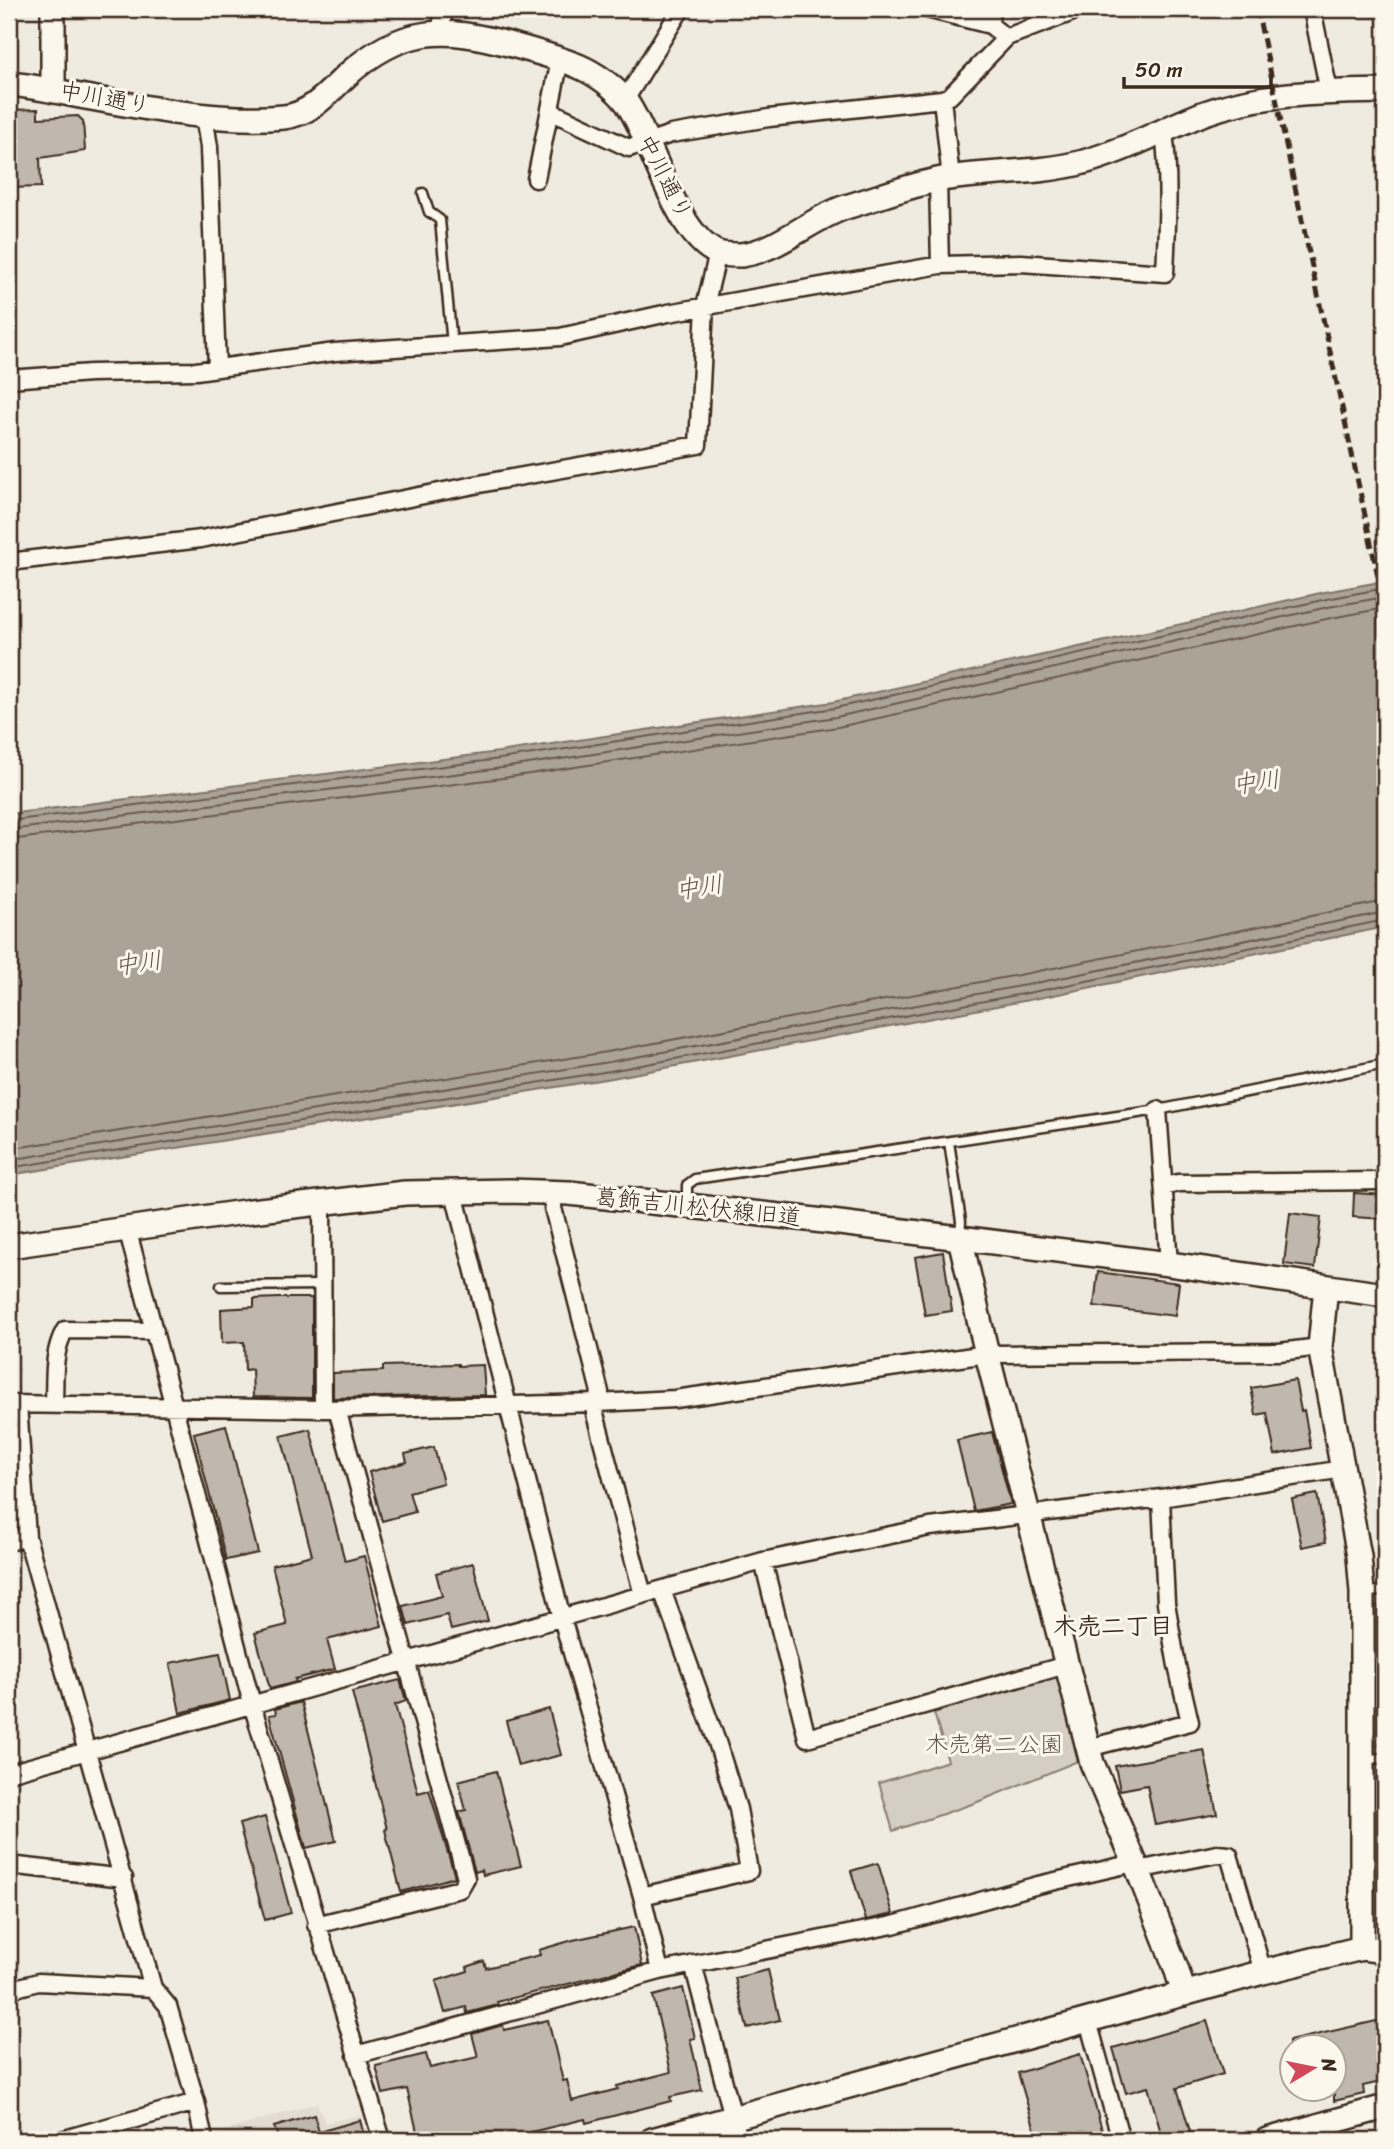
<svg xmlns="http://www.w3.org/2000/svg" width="1394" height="2149" font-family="Sriracha,'Klee One',sans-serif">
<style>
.built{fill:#e2dcd1}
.green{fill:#d5cec3;stroke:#887c70;stroke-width:2}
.water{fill:#aca397;stroke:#7f7367;stroke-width:2}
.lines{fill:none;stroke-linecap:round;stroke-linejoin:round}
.shore{stroke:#685a4e;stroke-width:2}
.building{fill:#c0b8ad;stroke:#3b2a1e;stroke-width:2}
.lane-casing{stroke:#3b2a1e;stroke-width:13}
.street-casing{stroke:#3b2a1e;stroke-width:21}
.secondary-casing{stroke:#3b2a1e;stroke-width:28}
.lane{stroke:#fbf7ec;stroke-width:8}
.street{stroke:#fbf7ec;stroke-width:16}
.secondary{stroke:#fbf7ec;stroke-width:23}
.rail{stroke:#3b2a1e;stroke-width:5;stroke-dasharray:10 5;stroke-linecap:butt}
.labels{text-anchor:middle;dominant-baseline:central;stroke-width:6;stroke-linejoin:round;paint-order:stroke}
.street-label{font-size:23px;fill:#3b2a1e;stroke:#fbf7ec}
.park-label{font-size:23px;fill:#625347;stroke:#fbf7ec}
.water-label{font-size:24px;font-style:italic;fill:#635448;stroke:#fbf7ec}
.neighbourhood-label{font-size:24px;font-weight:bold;fill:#3b2a1e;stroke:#fbf7ec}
</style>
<rect width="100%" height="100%" fill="#f0ebe0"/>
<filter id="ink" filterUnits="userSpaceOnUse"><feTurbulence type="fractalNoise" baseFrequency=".0143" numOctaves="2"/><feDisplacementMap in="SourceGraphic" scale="14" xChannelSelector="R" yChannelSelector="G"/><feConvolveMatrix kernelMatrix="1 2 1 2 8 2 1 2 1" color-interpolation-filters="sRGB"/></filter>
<g filter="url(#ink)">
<path class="built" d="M 317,2103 L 325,2123 L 360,2115 L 370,2140 L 216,2140 L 214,2134 Z"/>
<path class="green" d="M 1374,1604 L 1381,1609 L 1383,1620 L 1383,1740 L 1378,1746 L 1375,1746 L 1374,1741 L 1372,1609 Z
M 1052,1675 L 1061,1681 L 1078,1761 L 975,1803 L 893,1831 L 879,1783 L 948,1761 L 934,1713 Z"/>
<path class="water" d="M 1385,581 L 1385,927 L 1034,999 L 612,1078 L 9,1175 L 9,814 L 499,752 L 833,702 L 1325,592 Z"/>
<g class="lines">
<path class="shore" d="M 9,821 L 500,759 L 835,708 L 1327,599 L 1385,588
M 9,830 L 502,768 L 836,717 L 1328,607 L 1385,597
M 9,840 L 503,778 L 838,727 L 1331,618 L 1385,608
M 9,1149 L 607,1052 L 1029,973 L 1385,901
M 9,1160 L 609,1062 L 1031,984 L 1385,912
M 9,1168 L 610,1071 L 1033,992 L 1385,920"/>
</g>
<path class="building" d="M 38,109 L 38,118 L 78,116 L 83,121 L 85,151 L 40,158 L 41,187 L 9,188 L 9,110 Z
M 1354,1193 L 1385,1195 L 1385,1219 L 1353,1217 Z
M 1290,1213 L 1321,1217 L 1315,1268 L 1284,1264 Z
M 943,1252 L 952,1311 L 925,1315 L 915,1257 Z
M 1098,1272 L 1179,1283 L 1175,1316 L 1094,1306 Z
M 279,1298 L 312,1298 L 312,1398 L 253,1397 L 252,1369 L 245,1370 L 244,1342 L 222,1343 L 221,1309 L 254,1307 L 254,1299 Z
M 458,1364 L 458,1366 L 483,1365 L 485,1395 L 333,1398 L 333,1373 L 383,1371 L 383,1366 Z
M 1295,1380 L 1301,1411 L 1304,1410 L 1311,1448 L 1275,1455 L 1267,1413 L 1256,1415 L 1251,1388 Z
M 226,1425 L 258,1553 L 226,1560 L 194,1433 Z
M 310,1429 L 345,1561 L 364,1556 L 382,1626 L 327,1640 L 335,1669 L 295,1679 L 296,1682 L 270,1689 L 255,1633 L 287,1625 L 272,1565 L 312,1555 L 281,1436 Z
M 992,1432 L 1011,1504 L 974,1511 L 957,1440 Z
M 434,1447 L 443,1483 L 409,1492 L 415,1512 L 382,1521 L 369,1472 L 407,1462 L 405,1454 Z
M 1317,1494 L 1326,1542 L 1302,1547 L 1292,1499 Z
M 473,1563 L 488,1621 L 451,1630 L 447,1615 L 408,1625 L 403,1606 L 442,1596 L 436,1573 Z
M 220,1653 L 230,1700 L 180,1713 L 170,1663 Z
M 400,1680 L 406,1701 L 395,1705 L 418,1793 L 429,1790 L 455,1877 L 401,1892 L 385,1830 L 387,1829 L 352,1692 Z
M 301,1702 L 336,1841 L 306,1848 L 269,1715 L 276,1714 L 275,1709 Z
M 549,1709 L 561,1755 L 518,1766 L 506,1721 Z
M 1204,1750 L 1217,1814 L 1155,1825 L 1147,1785 L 1120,1790 L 1115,1766 Z
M 496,1771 L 521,1866 L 483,1875 L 482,1870 L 475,1872 L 459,1812 L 466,1810 L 458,1781 Z
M 265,1817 L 291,1913 L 265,1920 L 239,1824 Z
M 878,1863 L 893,1914 L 866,1920 L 851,1871 Z
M 634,1927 L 642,1965 L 497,2002 L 498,2005 L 467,2013 L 466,2007 L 445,2013 L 436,1981 L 468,1971 L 467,1967 L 484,1961 L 486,1968 L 540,1955 L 539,1950 L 573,1940 Z
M 768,1970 L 780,2020 L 747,2028 L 735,1978 Z
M 683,1988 L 695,2038 L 690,2039 L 702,2090 L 670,2097 L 671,2101 L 586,2123 L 585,2119 L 531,2132 L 532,2135 L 512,2140 L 419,2140 L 407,2089 L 383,2094 L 376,2066 L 426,2054 L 430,2068 L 478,2057 L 472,2034 L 503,2025 L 504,2030 L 548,2020 L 563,2081 L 567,2080 L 572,2101 L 618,2089 L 617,2086 L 671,2072 L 653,1996 Z
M 1385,2019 L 1385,2081 L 1363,2086 L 1364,2094 L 1334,2101 L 1334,2048 L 1289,2048 L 1289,2041 Z
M 1207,2021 L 1223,2074 L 1177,2088 L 1192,2138 L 1184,2140 L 1163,2140 L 1148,2087 L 1126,2093 L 1113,2048 Z
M 1080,2054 L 1105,2140 L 1038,2140 L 1018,2073 Z
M 314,2115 L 319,2132 L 360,2120 L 365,2140 L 279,2140 L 274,2127 Z"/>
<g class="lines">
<g class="lane-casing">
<path id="lane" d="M 423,193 L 429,212 L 440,220 L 452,344
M 949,1142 L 961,1221 L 960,1236
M 687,1203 L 687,1185 L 695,1179 L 1158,1110 L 1385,1064
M 221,1286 L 322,1285
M 1365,1592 L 1385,1591
M 1364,1759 L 1385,1758"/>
</g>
<g class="street-casing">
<path id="street" d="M 927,9 L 990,25
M 991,9 L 990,25 L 999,32
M 1312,9 L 1329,92
M 440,33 L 444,9
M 942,99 L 951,178
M 625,100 L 681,9
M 550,111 L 629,148 L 671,134 L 769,118 L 942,99 L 950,96 L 1007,37 L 1081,9
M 204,115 L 209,147 L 217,368
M 536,179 L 560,59
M 938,180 L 940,265
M 9,379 L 91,373 L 196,371 L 335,352 L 560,337 L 668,313 L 940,265 L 1021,263 L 1165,273 C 1167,226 1170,179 1164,132
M 9,562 L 201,539 L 495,481 L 698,445 L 705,306 L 718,253
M 1158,1110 L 1169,1264
M 1164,1187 L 1178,1183 L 1385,1181
M 553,1192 L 553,1208 L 600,1392 L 595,1414 L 643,1595
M 454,1193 L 562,1618 L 642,1896 L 660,1971
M 322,1203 L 323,1409
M 127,1228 L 252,1704 L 382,2140
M 9,1404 L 323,1409 L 598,1403 L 675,1399 L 987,1354 L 1279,1352 L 1320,1347
M 18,1404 L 27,1537 L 153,1988 L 168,2006 L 196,2102 L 204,2140
M 54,1405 C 55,1380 52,1352 65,1330 L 155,1331
M 9,1542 L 27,1537
M 763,1561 L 807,1738 L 1066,1665
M 1088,1748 L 1190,1722 L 1177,1666 L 1166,1603 L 1161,1498
M 9,1773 L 763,1561 L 930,1527 L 1161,1498 L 1343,1469
M 9,1865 L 124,1878
M 1138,1870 L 1217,1854 L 1229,1855 L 1263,1972
M 642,1896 L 749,1871 L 738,1809 L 717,1742 L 662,1590
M 316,1925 L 460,1889 L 466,1878 L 337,1409
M 693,1964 L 739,2140
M 9,1990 L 38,1982 L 153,1988
M 1088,2021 L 1121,2140
M 356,2055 L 660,1971 L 893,1925 L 1038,1885 L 1134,1863
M 61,2140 L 196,2102"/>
</g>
<g class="secondary-casing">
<path id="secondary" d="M 9,84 C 35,86 59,92 85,97 C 149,108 219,123 284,117 C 311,114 328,93 347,75 C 402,26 444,26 512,45 C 534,51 556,57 578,66 C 595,73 616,88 627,103 C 652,139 676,236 718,253 C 723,255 735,255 741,255 C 780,250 809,219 846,207 C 877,198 910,185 942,179 C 988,171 1035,174 1080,163 C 1122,152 1162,130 1202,114 C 1261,92 1324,92 1385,91
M 53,89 L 53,9
M 960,1238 L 987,1354 L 1092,1763 L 1138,1870 L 1176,1968 L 1184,1994
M 9,1246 L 251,1211 L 405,1193 L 510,1191 L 569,1193 L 799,1218 L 1169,1264 L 1385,1295
M 1326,1287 L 1320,1347 L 1359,1556 L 1362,1592 L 1362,1948
M 652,2140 L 1263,1972 L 1362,1948 L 1385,1951
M 1267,2140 L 1385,2107"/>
</g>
<use href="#lane" class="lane"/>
<use href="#street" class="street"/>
<use href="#secondary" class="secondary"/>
<path class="rail" d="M 1257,9 L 1385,609"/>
</g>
</g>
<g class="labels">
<g class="street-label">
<text transform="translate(105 98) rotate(10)">中川通り</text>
<text transform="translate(665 177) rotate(63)">中川通り</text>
<text transform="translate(698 1207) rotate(6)">葛飾吉川松伏線旧道</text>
</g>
<g class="park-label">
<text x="994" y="1744">木売第二公園</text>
</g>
<g class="water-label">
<text transform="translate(1256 782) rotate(-8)">中川</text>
<text transform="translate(699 887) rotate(-9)">中川</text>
<text transform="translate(138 963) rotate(-8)">中川</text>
</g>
<g class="neighbourhood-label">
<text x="1113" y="1626">木売二丁目</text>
</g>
</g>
<rect width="1394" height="2149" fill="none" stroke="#fbf7ec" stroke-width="35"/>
<rect x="18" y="18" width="1359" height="2114" fill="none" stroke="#3b2a1e" stroke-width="2.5" filter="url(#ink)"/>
<g transform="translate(1313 2068) rotate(80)"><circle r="33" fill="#fbf7ec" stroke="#aea59a" stroke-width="2"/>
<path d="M0-5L12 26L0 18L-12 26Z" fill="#d1495b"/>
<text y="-10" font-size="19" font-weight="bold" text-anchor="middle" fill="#3b2a1e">N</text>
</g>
<path d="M1124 77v10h147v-10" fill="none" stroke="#3b2a1e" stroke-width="3.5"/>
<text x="1135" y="77" font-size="21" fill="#3b2a1e" stroke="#fbf7ec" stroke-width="5" paint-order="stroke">50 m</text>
</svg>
